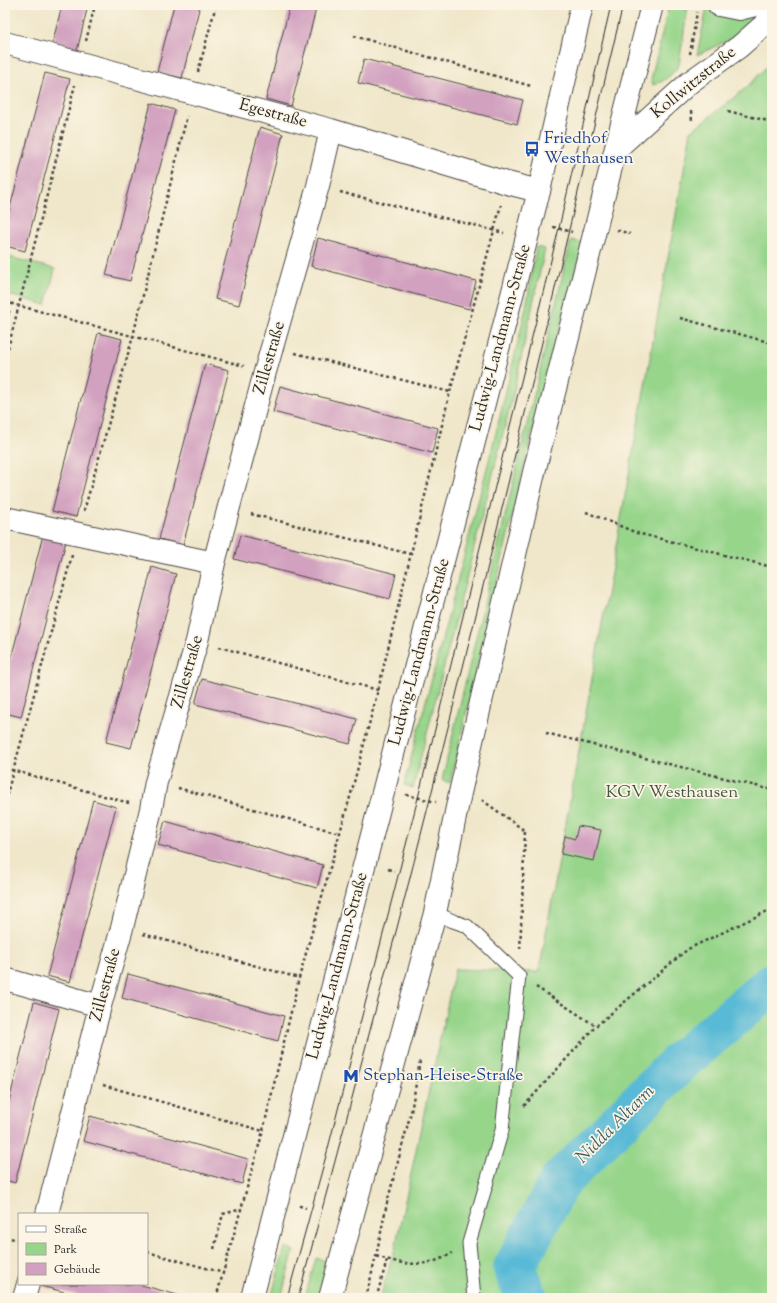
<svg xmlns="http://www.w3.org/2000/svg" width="777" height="1303" font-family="'Sorts Mill Goudy',serif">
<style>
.green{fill:#97d58b;stroke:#61805b}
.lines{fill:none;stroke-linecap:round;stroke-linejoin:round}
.river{stroke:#58bad6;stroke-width:42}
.building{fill:#d2a1c0}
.service-casing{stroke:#494743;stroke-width:15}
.minor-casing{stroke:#494743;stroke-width:24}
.secondary-casing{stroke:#494743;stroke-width:24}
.path{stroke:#494743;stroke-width:2.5;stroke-dasharray:3 3;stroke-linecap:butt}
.service{stroke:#fff;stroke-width:13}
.minor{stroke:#fff;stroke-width:22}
.secondary{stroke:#fff;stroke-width:22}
.tram{stroke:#2b2b2b;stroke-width:1}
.labels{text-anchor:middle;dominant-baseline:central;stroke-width:3.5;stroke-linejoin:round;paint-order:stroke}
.street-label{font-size:17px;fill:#2b2b2b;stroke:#fcf5e5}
.transit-label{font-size:17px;fill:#164399;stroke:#fcf5e5;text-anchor:start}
.park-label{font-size:17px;fill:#465643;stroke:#fcf5e5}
.water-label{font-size:18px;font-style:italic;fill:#3b5d67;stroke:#fcf5e5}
</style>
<rect width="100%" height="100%" fill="#fcf5e5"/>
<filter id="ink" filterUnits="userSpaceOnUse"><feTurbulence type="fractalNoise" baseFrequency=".025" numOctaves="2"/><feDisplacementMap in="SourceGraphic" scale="8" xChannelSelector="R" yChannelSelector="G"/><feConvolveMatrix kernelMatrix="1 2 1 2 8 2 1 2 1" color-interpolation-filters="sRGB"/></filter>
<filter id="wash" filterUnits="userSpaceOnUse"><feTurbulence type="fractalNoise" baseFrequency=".012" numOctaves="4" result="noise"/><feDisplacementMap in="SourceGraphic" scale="16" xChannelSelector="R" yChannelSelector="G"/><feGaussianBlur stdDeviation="0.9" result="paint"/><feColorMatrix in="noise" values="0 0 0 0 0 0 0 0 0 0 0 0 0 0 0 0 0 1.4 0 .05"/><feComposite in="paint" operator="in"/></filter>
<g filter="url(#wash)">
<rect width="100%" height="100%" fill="#f0e7ca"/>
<path class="green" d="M 669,5 L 688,5 L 679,65 C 673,74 664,82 653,85 L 651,79 Z
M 707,7 L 725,15 L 748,16 L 752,18 L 754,24 L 727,41 L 697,55 Z
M 772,61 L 772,1298 L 380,1298 L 395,1248 L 455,969 L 539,972 L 691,131 L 746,88 Z
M 571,240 L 583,243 L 538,406 L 450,783 L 442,780 Z
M 536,247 L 545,249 L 513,395 L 413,788 L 404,785 L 493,445 L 526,308 Z
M 5,256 L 55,269 L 46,305 L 5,294 Z
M 285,1247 L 294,1250 L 281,1298 L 271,1298 Z
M 316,1258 L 326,1261 L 319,1298 L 305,1298 Z"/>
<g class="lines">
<path class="river" d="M 527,1298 L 514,1268 L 560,1181 L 682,1060 L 772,984"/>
</g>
<g id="blocks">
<path class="building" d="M 62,5 L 88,5 L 77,51 L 52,45 Z
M 174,5 L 200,5 L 182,78 L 157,72 Z
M 290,5 L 317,5 L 291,106 L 266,99 Z
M 364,59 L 523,100 L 517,124 L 358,83 Z
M 45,73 L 70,79 L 25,251 L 5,246 L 5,227 Z
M 151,103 L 175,110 L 130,281 L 106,275 Z
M 260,127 L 283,134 L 239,305 L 215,299 Z
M 318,238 L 476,281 L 469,309 L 311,266 Z
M 5,310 L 10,311 L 5,328 Z
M 98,333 L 122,339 L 76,517 L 52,511 Z
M 205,364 L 229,370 L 183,545 L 159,539 Z
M 280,386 L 438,428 L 432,453 L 273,412 Z
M 43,535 L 66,541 L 21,717 L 5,713 L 5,682 Z
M 240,535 L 396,574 L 390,599 L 234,559 Z
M 152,567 L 176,574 L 131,748 L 106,742 Z
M 202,679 L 357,719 L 350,744 L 195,704 Z
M 93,800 L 116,807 L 70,982 L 47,976 Z
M 165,821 L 323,865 L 317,888 L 158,845 Z
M 578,826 L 601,830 L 594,861 L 561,854 L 565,836 L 575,839 Z
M 128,974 L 284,1016 L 278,1041 L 122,998 Z
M 34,1002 L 59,1009 L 15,1183 L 5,1180 L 5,1117 Z
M 90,1116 L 248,1159 L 242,1184 L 83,1141 Z
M 42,1284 L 138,1284 L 188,1298 L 87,1298 L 41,1286 Z"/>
</g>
</g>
<g filter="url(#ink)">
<use href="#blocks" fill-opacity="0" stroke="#494743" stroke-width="1"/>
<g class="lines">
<g class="service-casing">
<path id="service" d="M 435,913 L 453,921 L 467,926 L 519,976 L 502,1130 L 469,1243 L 474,1298"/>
</g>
<g class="minor-casing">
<path id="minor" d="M 719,5 L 739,9 L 755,5
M 5,43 L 331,130 L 507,183 L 539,191
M 617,148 L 690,82 L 739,47 L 772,18
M 5,518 L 214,563
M 5,979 L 100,1006
M 47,1214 L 100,1006 L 122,928 L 151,809 L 156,782 L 197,641 L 214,563 L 265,372 L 318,186 L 331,130
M 24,1298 L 28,1284"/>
</g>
<g class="secondary-casing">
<path id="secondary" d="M 252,1298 L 539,191 L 582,5
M 330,1298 L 435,913 L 460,793 L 535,468 L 652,5"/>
</g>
<path class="path" d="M 354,36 L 531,86
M 86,41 L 95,5
M 690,54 L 697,12
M 198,72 L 216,5
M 691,111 L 692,121
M 728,111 L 772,122
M 340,192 L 504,233
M 553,227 L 572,232
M 617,230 L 630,234
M 5,302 L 244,366
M 680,318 L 772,343
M 295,353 L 450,392
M 5,360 L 75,85
M 84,511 L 133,336 L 187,116
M 586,512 L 637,533 L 772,567
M 251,514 L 410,554
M 219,647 L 378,690
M 546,733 L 772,790
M 5,768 L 129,803
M 178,788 L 339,833
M 407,796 L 407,795 L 436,802
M 482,800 L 525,831 L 520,951
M 5,801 L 72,555
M 388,869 L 394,871
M 143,934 L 299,978
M 536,987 L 596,1026
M 103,1085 L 263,1131
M 524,1106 L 596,1026 L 688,949 L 772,909
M 300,1207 L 300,1206 L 306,1208
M 5,1237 L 19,1240
M 214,1249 L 223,1214 L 242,1209
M 147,1252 L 224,1273
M 376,1256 C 404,1265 426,1269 452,1253
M 378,1292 L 387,1260
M 216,1298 L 263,1131 L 299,978 L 352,790 L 378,690 L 450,392 L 501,205
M 366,1298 L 376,1256 L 387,1203 L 411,1112 L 420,1061"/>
<use href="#service" class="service"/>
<use href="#minor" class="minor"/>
<use href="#secondary" class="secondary"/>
<path class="tram" d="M 287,1298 L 326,1156 L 418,798 L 559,228 L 611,5
M 298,1298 C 343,1132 388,966 430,799 C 497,535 559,270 623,5"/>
</g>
</g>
<defs>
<g id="bus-bare" transform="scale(1.2)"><path d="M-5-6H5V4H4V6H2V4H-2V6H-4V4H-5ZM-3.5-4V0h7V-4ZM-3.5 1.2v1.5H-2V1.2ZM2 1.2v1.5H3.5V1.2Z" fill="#1a4fb4" stroke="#fcf5e5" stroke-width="2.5" paint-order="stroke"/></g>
<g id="metro-bare" transform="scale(1.2)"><path d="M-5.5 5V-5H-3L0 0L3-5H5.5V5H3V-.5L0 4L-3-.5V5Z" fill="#1a4fb4" stroke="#fcf5e5" stroke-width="2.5" paint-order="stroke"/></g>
</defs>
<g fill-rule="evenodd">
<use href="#bus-bare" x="532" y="149"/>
<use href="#metro-bare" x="351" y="1076"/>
</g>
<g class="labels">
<g class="street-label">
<text transform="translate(694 83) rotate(-39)">Kollwitzstraße</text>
<text transform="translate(273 114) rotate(15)">Egestraße</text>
<text transform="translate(501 338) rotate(-75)">Ludwig-Landmann-Straße</text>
<text transform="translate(270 358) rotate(-74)">Zillestraße</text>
<text transform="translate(420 652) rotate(-75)">Ludwig-Landmann-Straße</text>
<text transform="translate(188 672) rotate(-74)">Zillestraße</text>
<text transform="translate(338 966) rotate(-75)">Ludwig-Landmann-Straße</text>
<text transform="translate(106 985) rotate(-75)">Zillestraße</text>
</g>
<g class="transit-label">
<text x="544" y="139">Friedhof<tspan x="544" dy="20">Westhausen</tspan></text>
<text x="363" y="1076">Stephan-Heise-Straße</text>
</g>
<g class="park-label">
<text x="672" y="793">KGV Westhausen</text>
</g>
<g class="water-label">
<text transform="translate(616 1125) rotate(-45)">Nidda Altarm</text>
</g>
</g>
<rect width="777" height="1303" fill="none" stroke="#fcf5e5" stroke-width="20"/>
<rect x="18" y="1213" width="130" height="72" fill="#fcf5e5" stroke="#a8a49b"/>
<rect x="26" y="1226" width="20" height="6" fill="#ffffff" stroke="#a8a49b"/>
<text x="54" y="1233" font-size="12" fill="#2b2b2b">Straße</text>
<rect x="26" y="1243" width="20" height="12" fill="#97d58b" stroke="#a8a49b"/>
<text x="54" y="1253" font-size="12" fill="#2b2b2b">Park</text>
<rect x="26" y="1263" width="20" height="12" fill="#d2a1c0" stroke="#a8a49b"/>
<text x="54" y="1273" font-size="12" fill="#2b2b2b">Gebäude</text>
</svg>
